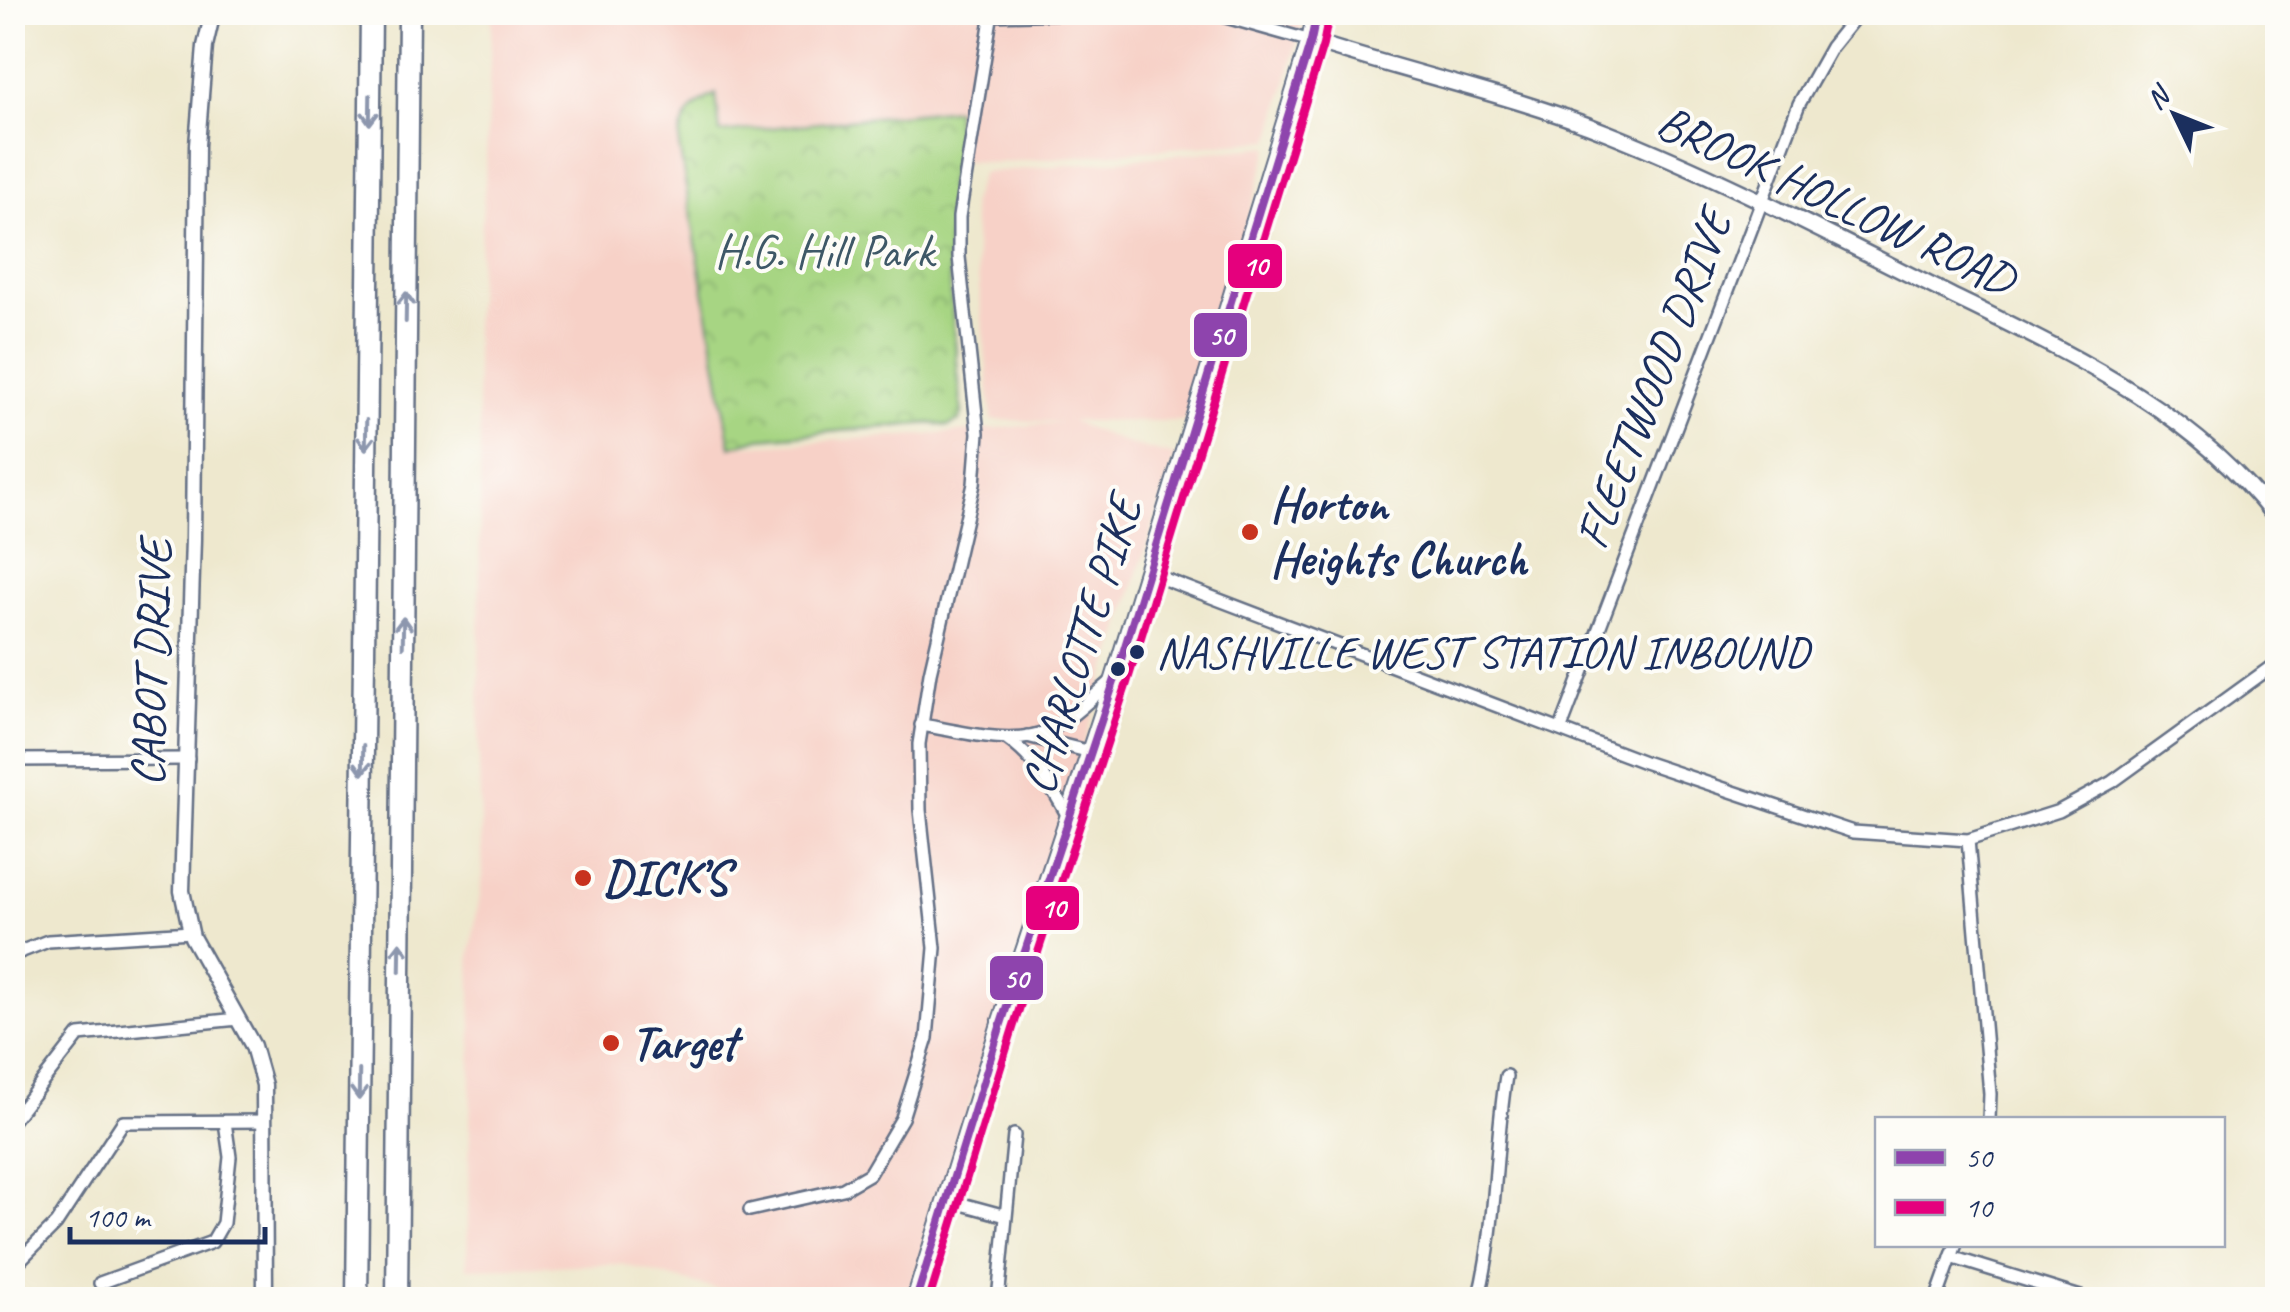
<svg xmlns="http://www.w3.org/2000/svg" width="2290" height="1312" font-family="Caveat,sans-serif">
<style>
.built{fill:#f7d1c7}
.park{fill:url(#park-crowns);stroke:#618270;stroke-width:2.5}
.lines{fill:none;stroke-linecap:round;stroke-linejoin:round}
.minor-casing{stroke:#657085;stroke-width:16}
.tertiary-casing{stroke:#657085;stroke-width:19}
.primary-casing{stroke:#657085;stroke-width:22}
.motorway-casing{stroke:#657085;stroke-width:25}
.minor{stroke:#fff;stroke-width:11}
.tertiary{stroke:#fff;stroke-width:14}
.primary{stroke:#fff;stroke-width:18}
.motorway{stroke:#fff;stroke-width:20}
.bus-1-casing{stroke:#fdfcf7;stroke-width:15}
.bus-2-casing{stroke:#fdfcf7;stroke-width:15}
.bus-1{stroke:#8e44ad;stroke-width:8}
.bus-2{stroke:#e5007d;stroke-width:8}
.oneway{stroke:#8d97ae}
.poi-dot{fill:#c8321e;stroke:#fdfcf7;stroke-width:4}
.bus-dot{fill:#1b2f5e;stroke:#fdfcf7;stroke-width:4}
.labels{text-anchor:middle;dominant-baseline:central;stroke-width:8;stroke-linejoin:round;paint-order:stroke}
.bus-label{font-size:46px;fill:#1b2f5e;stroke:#fdfcf7;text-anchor:start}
.street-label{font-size:48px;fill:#1b2f5e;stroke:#fdfcf7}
.park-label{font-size:48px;fill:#3e5867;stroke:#fdfcf7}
.poi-label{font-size:48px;font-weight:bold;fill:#1b2f5e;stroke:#fdfcf7;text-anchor:start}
.line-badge{stroke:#fdfcf7;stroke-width:4}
.badge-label{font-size:28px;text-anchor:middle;font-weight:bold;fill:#fff}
</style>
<defs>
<pattern id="park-crowns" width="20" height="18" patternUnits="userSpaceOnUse" patternTransform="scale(2.5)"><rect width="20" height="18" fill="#a7d583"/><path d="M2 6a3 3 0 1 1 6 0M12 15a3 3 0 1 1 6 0" fill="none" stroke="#8fb774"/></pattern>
</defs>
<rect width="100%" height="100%" fill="#fdfcf7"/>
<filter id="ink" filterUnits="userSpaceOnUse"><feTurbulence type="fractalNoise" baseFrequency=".01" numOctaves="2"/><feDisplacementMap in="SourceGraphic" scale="20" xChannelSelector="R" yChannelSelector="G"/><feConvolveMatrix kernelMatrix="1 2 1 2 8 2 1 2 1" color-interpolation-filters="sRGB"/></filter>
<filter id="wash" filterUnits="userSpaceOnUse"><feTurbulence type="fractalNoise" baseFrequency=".0048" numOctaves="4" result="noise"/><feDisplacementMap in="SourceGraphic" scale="40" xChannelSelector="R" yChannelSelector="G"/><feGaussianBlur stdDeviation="2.25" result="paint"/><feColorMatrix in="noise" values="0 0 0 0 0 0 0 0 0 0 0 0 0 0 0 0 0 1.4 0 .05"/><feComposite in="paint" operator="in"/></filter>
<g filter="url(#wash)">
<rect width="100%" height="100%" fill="#eee8ce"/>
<path class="built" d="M 492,13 L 1305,13 L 1271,140 L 994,163 L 720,141 L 735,446 L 927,435 L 1064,422 L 992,420 L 971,203 L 981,173 L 1270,146 L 1184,421 L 1070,421 L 1129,444 L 1175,456 L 908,1299 L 753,1299 L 621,1264 L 467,1268 L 472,1030 L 470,954 L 483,876 L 479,769 L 480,444 L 474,325 L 485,182 Z"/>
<path class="park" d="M 716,94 L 720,133 L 956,109 L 956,125 L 961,131 L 948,186 L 951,193 L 948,245 L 950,289 L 962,414 L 959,421 L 948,426 L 930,423 L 760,438 L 731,447 L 679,146 C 680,119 693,104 716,94 Z"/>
</g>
<g filter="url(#ink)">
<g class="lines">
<g class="minor-casing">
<path id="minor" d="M 1208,12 L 1311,41
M 991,15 L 1105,12
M 1146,572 L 1644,762 L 1853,832 L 1968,840 L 2059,811 L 2112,782 L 2278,662
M 921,725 C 962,731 1013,748 1052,729 C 1073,718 1094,695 1113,680
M 1561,728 L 1799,104 L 1831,47 L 1859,12
M 1027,736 L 1091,752
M 1006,738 C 1037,760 1051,786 1069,818
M 12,760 L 188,759
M 1968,840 L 1990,1094 L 1989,1120
M 12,955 L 48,941 L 191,932
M 12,1121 L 79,1035 L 238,1019
M 947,1200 L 1006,1216
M 750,1210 L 843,1189 L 869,1174 L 902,1118 L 927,1038 L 935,948 L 920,810 L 919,744 L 930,673 L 974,484 L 978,433 L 959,257 L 959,217 L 992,12
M 1951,1257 L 2090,1300
M 12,1268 L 56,1224 L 123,1122 L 264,1121
M 100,1283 L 212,1242 L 223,1223 L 230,1157 L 225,1122
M 998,1300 L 1014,1135
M 1478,1300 C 1497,1226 1494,1150 1506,1076
M 1936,1300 L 1956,1244"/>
</g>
<g class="tertiary-casing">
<path id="tertiary" d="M 213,12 L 205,46 L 197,145 L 193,539 L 182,891 L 192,937 L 253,1046 L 264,1085 L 265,1300
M 1311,41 C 1409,73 1512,95 1608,133 C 1726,180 1837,239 1950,295 C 2070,354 2195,411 2278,521"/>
</g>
<g class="primary-casing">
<path id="primary" d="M 916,1300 L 1001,1024 L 1115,679 L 1311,41 L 1317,12"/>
</g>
<g class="motorway-casing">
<path id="motorway" d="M 357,1300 L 371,12
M 397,1300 L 409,12"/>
</g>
<use href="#minor" class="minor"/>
<use href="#tertiary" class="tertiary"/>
<use href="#primary" class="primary"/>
<use href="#motorway" class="motorway"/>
<g class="bus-1-casing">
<path id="bus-1" d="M 916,1300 L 1001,1024 L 1115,679 L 1311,41 L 1317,12"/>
</g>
<g class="bus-2-casing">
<path id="bus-2" d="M 929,1300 L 1013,1028 L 1127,683 L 1323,45 L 1329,15"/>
</g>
<use href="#bus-1" class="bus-1"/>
<use href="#bus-2" class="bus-2"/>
</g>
<defs><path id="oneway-shaft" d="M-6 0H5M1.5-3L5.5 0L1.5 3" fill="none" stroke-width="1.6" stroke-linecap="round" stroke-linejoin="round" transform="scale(2.5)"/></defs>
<g class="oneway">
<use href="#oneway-shaft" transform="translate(370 110) rotate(91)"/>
<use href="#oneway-shaft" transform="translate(406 307) rotate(-89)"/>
<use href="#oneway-shaft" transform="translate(366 435) rotate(91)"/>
<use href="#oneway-shaft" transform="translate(403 632) rotate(-89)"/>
<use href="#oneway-shaft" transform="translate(363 760) rotate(91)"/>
<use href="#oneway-shaft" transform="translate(400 957) rotate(-89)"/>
<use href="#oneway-shaft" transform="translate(359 1085) rotate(91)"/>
</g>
</g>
<g class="poi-dot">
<circle cx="1250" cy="532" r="10"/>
<circle cx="583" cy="878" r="10"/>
<circle cx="611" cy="1043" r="10"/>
</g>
<g class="bus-dot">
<circle cx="1137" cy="652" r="9"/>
<circle cx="1118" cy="669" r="9"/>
</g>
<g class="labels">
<g class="bus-label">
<text x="1156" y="652">NASHVILLE WEST STATION INBOUND</text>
</g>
<g class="street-label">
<text transform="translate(1836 200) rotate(25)">BROOK HOLLOW ROAD</text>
<text transform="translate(1653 379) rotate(-69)">FLEETWOOD DRIVE</text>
<text transform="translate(1081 645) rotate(-73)">CHARLOTTE PIKE</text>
<text transform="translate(151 663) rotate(-88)">CABOT DRIVE</text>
</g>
<g class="park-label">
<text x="824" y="251">H.G. Hill Park</text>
</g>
<g class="poi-label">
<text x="1270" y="504">Horton<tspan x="1270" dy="55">Heights Church</tspan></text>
<text x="603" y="878">DICK’S</text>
<text x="631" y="1043">Target</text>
</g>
</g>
<g class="line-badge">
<rect x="1226" y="242" width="58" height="48" rx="10" fill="#e5007d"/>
<rect x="1192" y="311" width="57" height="48" rx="10" fill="#8e44ad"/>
<rect x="1024" y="884" width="57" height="48" rx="10" fill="#e5007d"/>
<rect x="988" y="954" width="57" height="48" rx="10" fill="#8e44ad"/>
</g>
<g class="badge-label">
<text x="1255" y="275">10</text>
<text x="1221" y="345">50</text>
<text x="1053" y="917">10</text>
<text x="1016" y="988">50</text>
</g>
<rect width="2290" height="1312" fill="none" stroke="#fdfcf7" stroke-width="50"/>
<rect x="1875" y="1117" width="350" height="130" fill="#fdfcf7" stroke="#a3aaba" stroke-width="2.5"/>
<rect x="1895" y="1150" width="50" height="15" fill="#8e44ad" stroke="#a3aaba" stroke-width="2.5"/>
<text x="1965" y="1167" font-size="30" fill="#1b2f5e">50</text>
<rect x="1895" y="1200" width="50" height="15" fill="#e5007d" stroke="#a3aaba" stroke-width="2.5"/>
<text x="1965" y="1217" font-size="30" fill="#1b2f5e">10</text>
<g transform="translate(2175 115) rotate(313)" stroke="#fdfcf7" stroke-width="8" paint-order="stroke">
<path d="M0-8L18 38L0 25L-18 38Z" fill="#1b2f5e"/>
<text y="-15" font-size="28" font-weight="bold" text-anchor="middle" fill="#1b2f5e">N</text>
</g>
<path d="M70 1227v15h195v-15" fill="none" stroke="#1b2f5e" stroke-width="5"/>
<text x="85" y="1227" font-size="30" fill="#1b2f5e" stroke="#fdfcf7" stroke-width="8" paint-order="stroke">100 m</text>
</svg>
